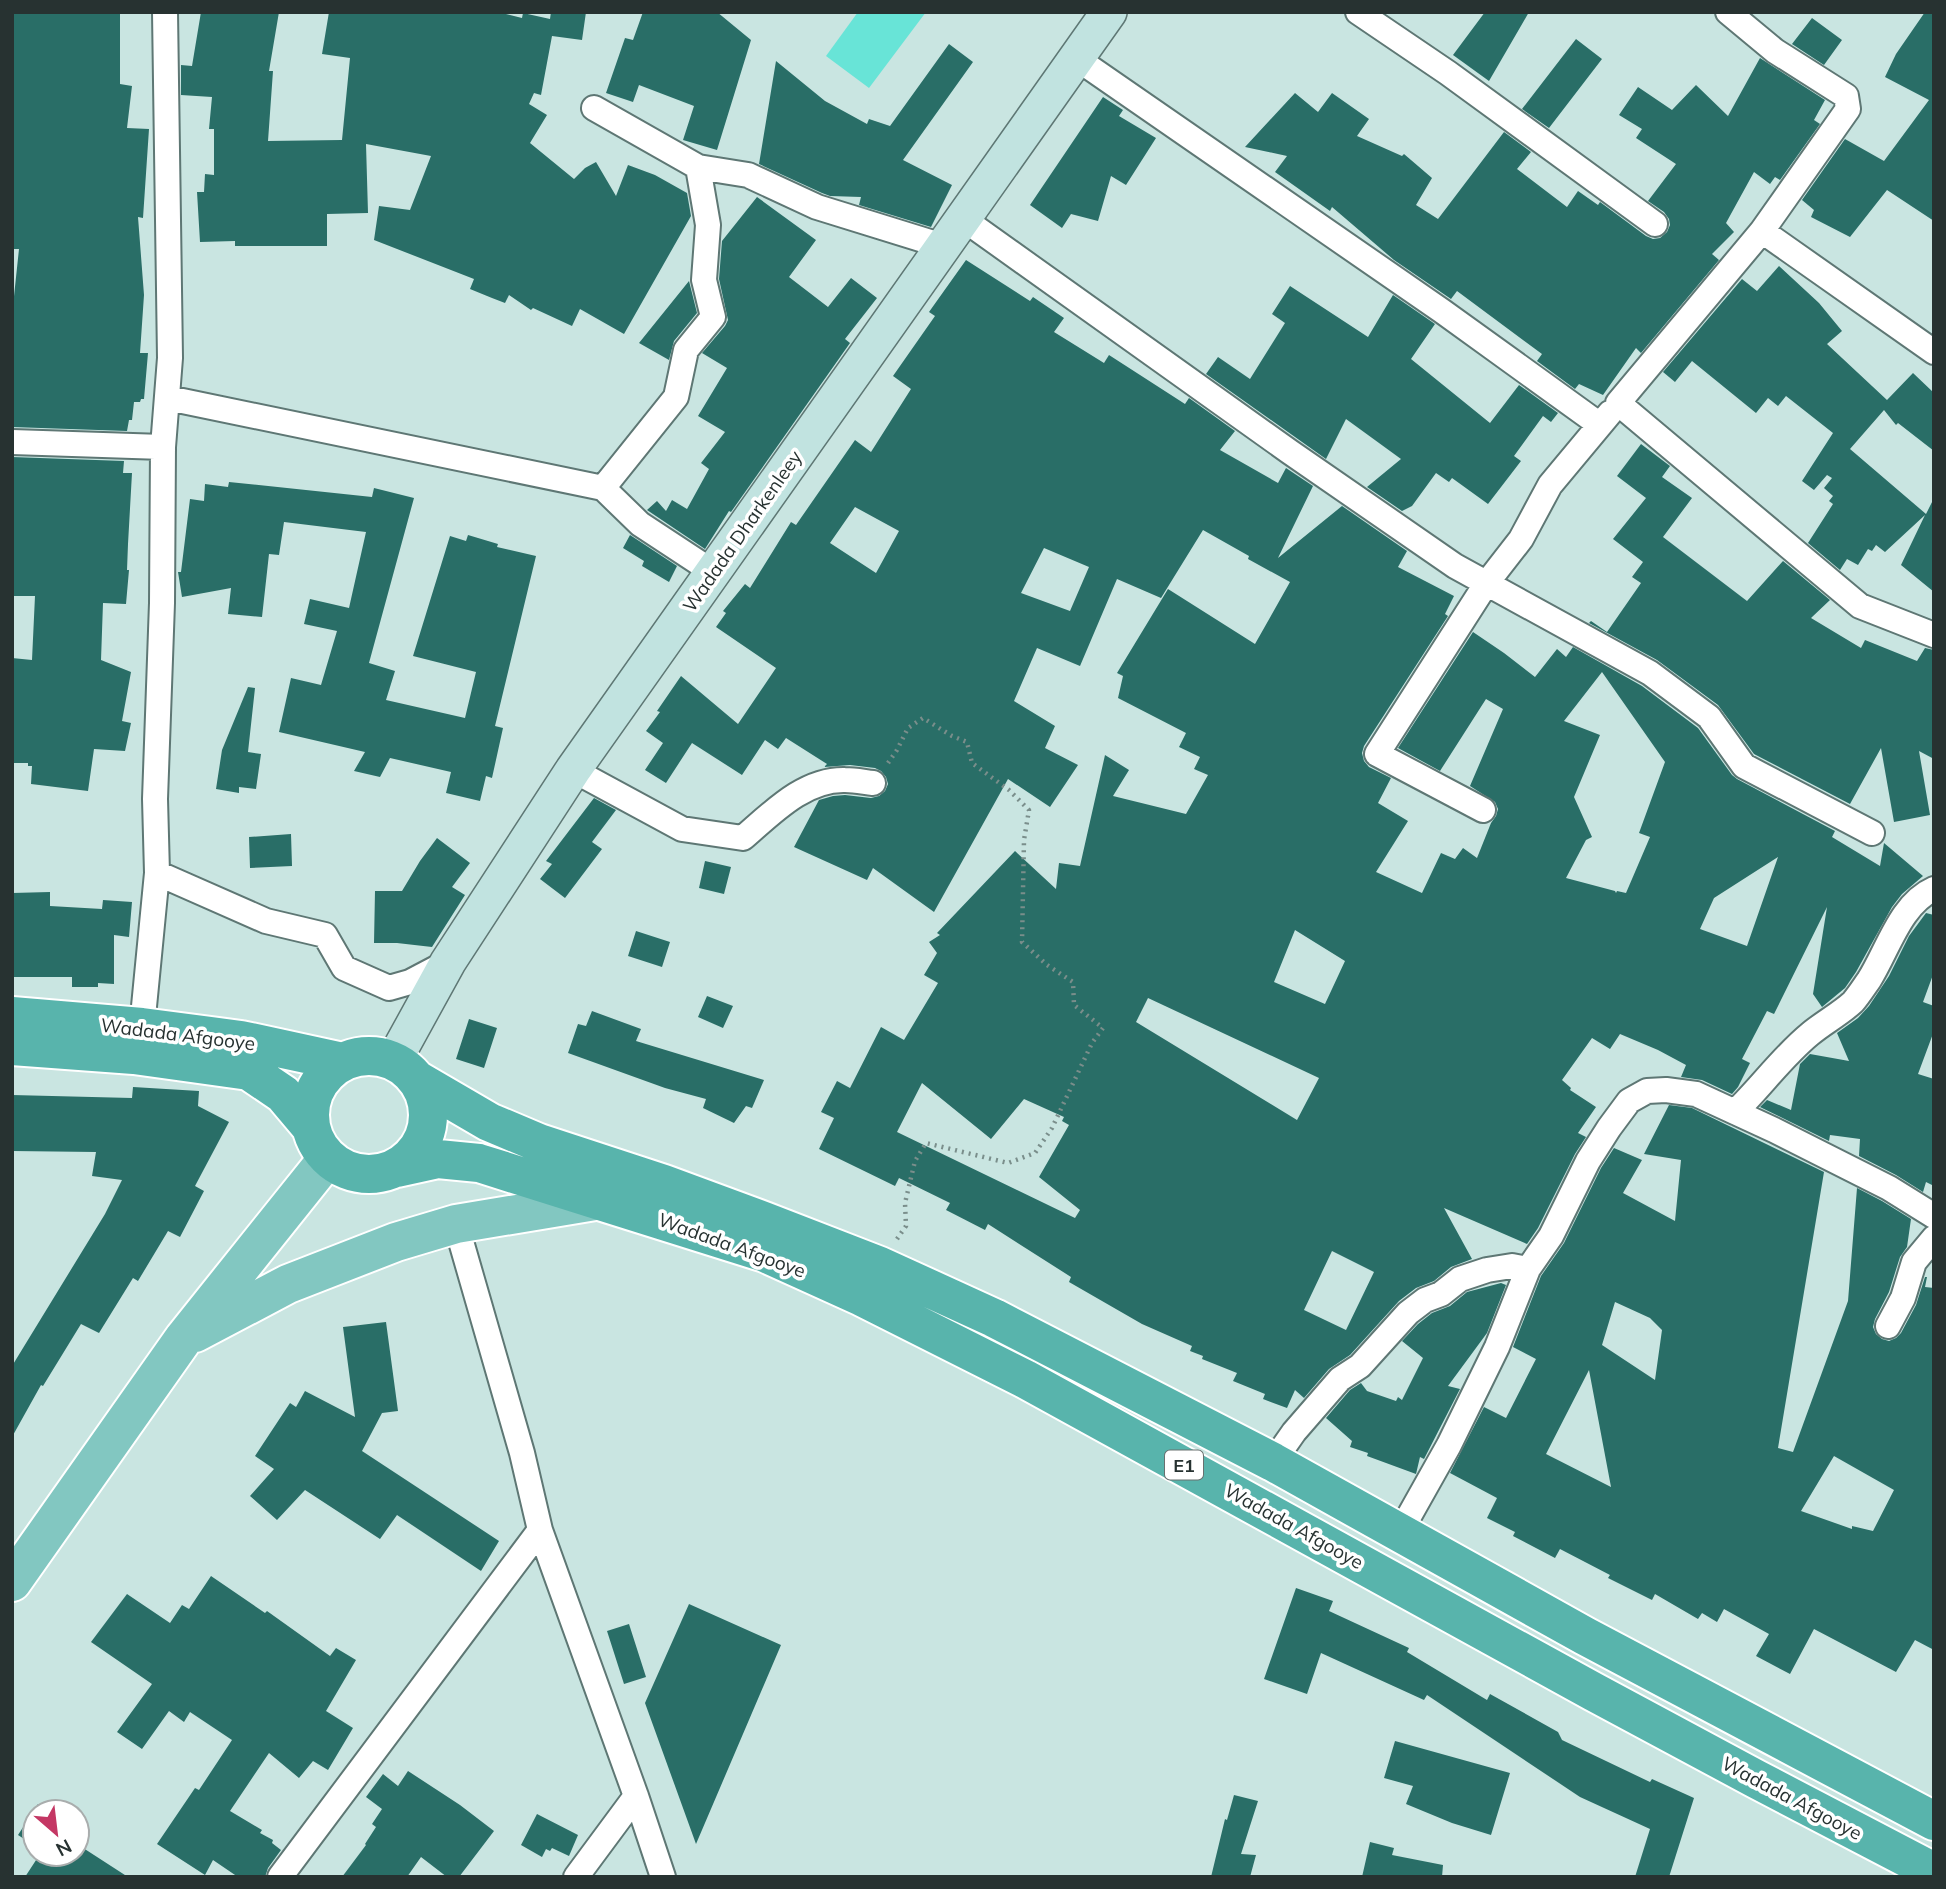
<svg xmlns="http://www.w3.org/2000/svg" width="1946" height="1889" font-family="Mulish,sans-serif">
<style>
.green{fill:#68e4d7}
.building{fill:#296e67;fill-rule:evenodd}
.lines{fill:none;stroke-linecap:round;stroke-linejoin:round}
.minor-casing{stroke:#5e7774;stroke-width:28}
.secondary-casing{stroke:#5e7774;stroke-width:38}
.primary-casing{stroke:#fff;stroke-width:42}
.trunk-casing{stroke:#fff;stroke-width:42}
.path{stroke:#7a8e8b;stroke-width:4.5;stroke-dasharray:2 5;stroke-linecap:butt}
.minor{stroke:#fff;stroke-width:24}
.secondary{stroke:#c1e3e0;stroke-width:35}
.primary{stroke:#82c7c1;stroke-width:38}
.trunk{stroke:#58b4ac;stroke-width:38}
.labels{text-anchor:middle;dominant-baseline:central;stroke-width:7;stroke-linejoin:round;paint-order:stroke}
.shield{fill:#fff;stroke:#68706f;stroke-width:2}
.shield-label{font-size:18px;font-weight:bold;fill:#273231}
.street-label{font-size:19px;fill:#273231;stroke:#fff}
</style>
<rect width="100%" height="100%" fill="#c9e5e1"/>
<path class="green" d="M 858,12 L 926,12 L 869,88 L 826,56 Z"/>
<path class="building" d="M 12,12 L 120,12 L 120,84 L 132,86 L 127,128 L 149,129 L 143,218 L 138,217 L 144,295 L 140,353 L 148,353 L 144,399 L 141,399 L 140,402 L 134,402 L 132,420 L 129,420 L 127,431 L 12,427 L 12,315 L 19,249 L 12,249 Z
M 201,12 L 279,12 L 269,71 L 273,71 L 268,141 L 342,140 L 350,58 L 322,54 L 329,12 L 498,12 L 522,18 L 523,13 L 550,19 L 551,12 L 586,12 L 582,40 L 552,36 L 541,95 L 534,93 L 529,104 L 547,115 L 530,143 L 574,179 L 585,168 L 596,162 L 616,196 L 628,165 L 655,175 L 687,193 L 691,216 L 624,334 L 580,309 L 572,326 L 533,308 L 531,310 L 509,295 L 505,303 L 492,298 L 470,289 L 474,279 L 374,240 L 379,206 L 410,210 L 431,156 L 366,144 L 368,213 L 327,214 L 327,246 L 235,246 L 235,241 L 200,242 L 197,192 L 204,192 L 205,174 L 214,175 L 214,129 L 209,129 L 212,97 L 181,95 L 181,65 L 192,66 Z
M 643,12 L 717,12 L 751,40 L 717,150 L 683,140 L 694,106 L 639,85 L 633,102 L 606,93 L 625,38 L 633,40 Z
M 1485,12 L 1529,12 L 1489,81 L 1453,55 Z
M 1925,12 L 1934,12 L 1934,221 L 1887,190 L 1850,237 L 1811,217 L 1814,210 L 1802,200 L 1845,139 L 1884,161 L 1929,100 L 1885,77 L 1896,54 Z
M 1812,18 L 1842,40 L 1824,65 L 1792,44 Z
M 1576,39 L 1602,59 L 1549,128 L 1522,109 Z
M 949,44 L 973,62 L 903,160 L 952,185 L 931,227 L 859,205 L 861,197 L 830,196 L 822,193 L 759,164 L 776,61 L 825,101 L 867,124 L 869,119 L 890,126 Z
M 1760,58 L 1825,100 L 1814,120 L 1820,124 L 1780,180 L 1775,177 L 1770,184 L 1754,172 L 1726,223 L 1734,232 L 1712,254 L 1719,260 L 1641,353 L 1636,348 L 1603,395 L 1579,384 L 1575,389 L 1537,361 L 1542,354 L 1457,291 L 1451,299 L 1394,260 L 1332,207 L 1330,211 L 1275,172 L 1287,156 L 1245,147 L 1295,93 L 1318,112 L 1332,93 L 1369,119 L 1357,136 L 1402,156 L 1404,154 L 1432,178 L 1416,205 L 1438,219 L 1504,132 L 1531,152 L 1517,169 L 1567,207 L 1578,191 L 1598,205 L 1600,202 L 1646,236 L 1653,239 L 1660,238 L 1667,232 L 1670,225 L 1669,219 L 1664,212 L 1648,201 L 1676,164 L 1636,138 L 1642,129 L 1619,115 L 1638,87 L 1672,110 L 1696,85 L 1728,116 Z
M 1103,97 L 1123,110 L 1119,116 L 1156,138 L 1126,185 L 1111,176 L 1098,221 L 1071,214 L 1062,228 L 1030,205 Z
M 757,197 L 816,240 L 789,277 L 828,307 L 851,278 L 877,298 L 845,339 L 850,343 L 731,512 L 729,511 L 705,549 L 647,510 L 657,501 L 666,511 L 672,500 L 687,509 L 709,469 L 701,463 L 725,432 L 698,416 L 727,368 L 702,353 L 725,326 L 728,320 L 719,279 L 722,241 Z
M 966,260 L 1030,301 L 1033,297 L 1064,318 L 1054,332 L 1104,363 L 1109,355 L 1185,404 L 1189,398 L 1235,431 L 1220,450 L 1278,483 L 1286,468 L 1313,486 L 1278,558 L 1342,506 L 1407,551 L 1398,567 L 1454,596 L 1445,614 L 1448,616 L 1364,746 L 1362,753 L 1364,761 L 1369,767 L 1391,778 L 1378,803 L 1408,821 L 1376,872 L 1422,893 L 1441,853 L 1455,859 L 1463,848 L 1477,858 L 1491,823 L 1496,816 L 1498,809 L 1495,802 L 1470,786 L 1503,709 L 1486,699 L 1440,771 L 1398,748 L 1473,632 L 1504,653 L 1535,677 L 1557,649 L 1566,657 L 1573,647 L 1642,686 L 1698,728 L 1732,775 L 1737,779 L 1835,831 L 1832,837 L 1880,866 L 1884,843 L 1923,876 L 1902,894 L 1892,907 L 1856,972 L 1845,988 L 1822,1007 L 1813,994 L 1827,907 L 1774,1014 L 1767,1011 L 1742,1059 L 1750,1063 L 1738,1087 L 1732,1094 L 1702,1080 L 1681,1077 L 1686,1065 L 1658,1050 L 1620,1034 L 1610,1049 L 1592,1038 L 1562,1080 L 1571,1088 L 1570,1090 L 1596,1107 L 1578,1133 L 1586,1137 L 1575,1154 L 1538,1228 L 1527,1244 L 1444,1208 L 1472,1259 L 1451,1267 L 1434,1281 L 1416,1288 L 1399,1301 L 1350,1355 L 1329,1369 L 1304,1398 L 1295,1390 L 1287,1408 L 1263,1399 L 1265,1394 L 1233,1381 L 1237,1373 L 1202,1359 L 1203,1356 L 1190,1351 L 1192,1346 L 1142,1324 L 1069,1282 L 1071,1277 L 988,1224 L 985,1230 L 946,1210 L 950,1203 L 899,1178 L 895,1186 L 819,1149 L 834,1118 L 821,1112 L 837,1081 L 850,1088 L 881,1027 L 904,1040 L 938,983 L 924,975 L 937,953 L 929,942 L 940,935 L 937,933 L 1015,851 L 1056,889 L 1059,863 L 1080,866 L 1105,755 L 1129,770 L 1113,796 L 1186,814 L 1208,775 L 1194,769 L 1200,757 L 1179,747 L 1186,733 L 1118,698 L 1123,676 L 1117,673 L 1168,589 L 1255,644 L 1290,582 L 1248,559 L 1249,556 L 1203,530 L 1161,598 L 1117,579 L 1080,666 L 1037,648 L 1014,701 L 1055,726 L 1045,748 L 1078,765 L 1050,807 L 1008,779 L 934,912 L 873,868 L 867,880 L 794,847 L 819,800 L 833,796 L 845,795 L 871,798 L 879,796 L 885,791 L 888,784 L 886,777 L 881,771 L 875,768 L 850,765 L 824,767 L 827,764 L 786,738 L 778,749 L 765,740 L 742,775 L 692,743 L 666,783 L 645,770 L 663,743 L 646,731 L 660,712 L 657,711 L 681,676 L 738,724 L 776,668 L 716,627 L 726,613 L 723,611 L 745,584 L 750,588 L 791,522 L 796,525 L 855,440 L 871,452 L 911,389 L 893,376 L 935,316 L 929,312 ZM 855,507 L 899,531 L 876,573 L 830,543 ZM 1044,548 L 1089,567 L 1070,611 L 1021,593 ZM 1602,672 L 1665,762 L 1639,833 L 1650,837 L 1626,893 L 1617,891 L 1616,893 L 1615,891 L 1566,878 L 1586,840 L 1592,837 L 1574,797 L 1600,735 L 1564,721 ZM 1778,857 L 1747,946 L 1700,929 L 1714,898 ZM 1295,930 L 1345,961 L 1325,1004 L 1274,982 ZM 1148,998 L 1319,1078 L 1297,1120 L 1136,1022 ZM 922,1083 L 991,1139 L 1024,1099 L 1064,1117 L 1062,1121 L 1069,1125 L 1039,1177 L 1080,1210 L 1075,1218 L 897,1132 ZM 1332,1251 L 1374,1272 L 1346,1330 L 1304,1310 Z
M 1779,266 L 1819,303 L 1842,331 L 1827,344 L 1887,400 L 1913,373 L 1934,393 L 1934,451 L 1898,423 L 1896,425 L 1884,410 L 1850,449 L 1926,514 L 1934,498 L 1934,592 L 1901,565 L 1925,515 L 1885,552 L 1876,545 L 1872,551 L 1868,549 L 1858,565 L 1847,559 L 1840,570 L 1808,543 L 1833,504 L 1829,501 L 1833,496 L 1824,488 L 1832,478 L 1827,475 L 1814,490 L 1802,481 L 1833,433 L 1786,396 L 1778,406 L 1768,398 L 1756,413 L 1692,361 L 1675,382 L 1663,372 L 1742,279 L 1757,291 Z
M 689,281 L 697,313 L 674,341 L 669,360 L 639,343 Z
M 1290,286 L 1368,337 L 1393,295 L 1435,324 L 1411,359 L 1490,423 L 1519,385 L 1558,413 L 1551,422 L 1543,416 L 1514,456 L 1521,461 L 1488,504 L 1452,478 L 1449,482 L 1436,473 L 1412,506 L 1402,511 L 1367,487 L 1401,459 L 1346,419 L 1326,459 L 1206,374 L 1218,357 L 1250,379 L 1285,323 L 1272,314 Z
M 1641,444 L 1670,466 L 1662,477 L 1692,498 L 1663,537 L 1747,601 L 1783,561 L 1830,600 L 1811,618 L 1861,648 L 1865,640 L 1917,661 L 1925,648 L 1934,650 L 1934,759 L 1919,751 L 1930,815 L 1894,822 L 1881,748 L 1850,804 L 1754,754 L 1718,705 L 1657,660 L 1589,623 L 1591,621 L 1607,632 L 1641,583 L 1632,577 L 1643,562 L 1613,539 L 1646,498 L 1617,476 Z
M 12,457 L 124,461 L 123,473 L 132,473 L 128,544 L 127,570 L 129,570 L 126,604 L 103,603 L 101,660 L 131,672 L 122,721 L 131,723 L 125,751 L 94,749 L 88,791 L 31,784 L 32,766 L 28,766 L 28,763 L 12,763 L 12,658 L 32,660 L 35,596 L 12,596 Z
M 229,482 L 372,497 L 374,488 L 414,498 L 369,663 L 395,671 L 386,700 L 465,718 L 476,672 L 413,656 L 450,536 L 466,541 L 468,535 L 498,544 L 497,547 L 536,556 L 495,726 L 503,728 L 492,778 L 486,776 L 480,801 L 446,793 L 451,772 L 390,758 L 380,777 L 354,771 L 365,752 L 279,732 L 291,678 L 321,685 L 337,631 L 304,624 L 310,599 L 349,608 L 366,532 L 284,522 L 279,555 L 269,554 L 262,617 L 228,614 L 231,588 L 182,597 L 178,572 L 181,572 L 190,499 L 204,501 L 205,484 L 228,487 Z
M 630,535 L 677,566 L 669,582 L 642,566 L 644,561 L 623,548 Z
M 248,687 L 255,688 L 248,752 L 261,754 L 256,789 L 239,787 L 239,793 L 216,789 L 222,750 Z
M 594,798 L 616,810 L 592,842 L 602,849 L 565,898 L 540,879 L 552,864 L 546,861 Z
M 291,834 L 292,866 L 250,868 L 249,837 Z
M 437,838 L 470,863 L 452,887 L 465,895 L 432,947 L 397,943 L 374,943 L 375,891 L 402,891 L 420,861 Z
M 705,861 L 731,867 L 724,894 L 699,888 Z
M 50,892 L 50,906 L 102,909 L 103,900 L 132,902 L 129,937 L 114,935 L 114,984 L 98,983 L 98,987 L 72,987 L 72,977 L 13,977 L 12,893 Z
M 1926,913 L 1934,915 L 1934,972 L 1923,1002 L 1934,1006 L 1934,1031 L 1918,1074 L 1934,1079 L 1934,1186 L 1926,1182 L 1923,1192 L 1896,1175 L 1859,1156 L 1860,1139 L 1830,1135 L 1829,1141 L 1760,1107 L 1767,1100 L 1791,1110 L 1800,1064 L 1810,1054 L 1849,1061 L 1837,1033 L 1858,1018 L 1869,1006 L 1889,976 L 1909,936 Z
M 636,931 L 670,942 L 662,967 L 628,956 Z
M 707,996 L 733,1006 L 723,1028 L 698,1017 Z
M 592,1011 L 641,1029 L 636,1041 L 764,1080 L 752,1108 L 746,1106 L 734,1123 L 703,1108 L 706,1099 L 665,1088 L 568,1053 L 578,1024 L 586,1026 Z
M 469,1019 L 497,1028 L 484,1068 L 456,1059 Z
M 133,1087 L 199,1091 L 198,1106 L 229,1122 L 195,1186 L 204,1191 L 180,1237 L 168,1231 L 138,1281 L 133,1278 L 99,1333 L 81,1324 L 43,1386 L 41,1385 L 12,1437 L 12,1366 L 105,1214 L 122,1180 L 92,1176 L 96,1152 L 12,1151 L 12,1095 L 132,1098 Z
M 1669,1105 L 1692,1108 L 1824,1172 L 1778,1448 L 1793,1452 L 1848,1301 L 1857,1188 L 1882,1201 L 1911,1219 L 1907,1247 L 1900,1257 L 1889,1292 L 1875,1319 L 1873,1327 L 1876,1334 L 1882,1339 L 1889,1341 L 1896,1338 L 1901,1333 L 1916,1305 L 1925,1277 L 1927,1277 L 1925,1287 L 1934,1288 L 1934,1650 L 1915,1640 L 1896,1672 L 1814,1629 L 1790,1674 L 1756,1656 L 1769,1634 L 1724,1609 L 1717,1622 L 1702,1613 L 1698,1619 L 1655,1594 L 1652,1600 L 1608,1578 L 1610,1575 L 1560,1549 L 1555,1558 L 1513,1536 L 1515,1532 L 1487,1518 L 1497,1498 L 1450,1473 L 1484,1407 L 1506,1418 L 1536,1359 L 1513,1347 L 1541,1276 L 1564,1243 L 1601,1168 L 1614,1148 L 1642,1160 L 1623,1193 L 1675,1221 L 1681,1160 L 1644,1154 ZM 1615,1302 L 1650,1318 L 1662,1330 L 1655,1380 L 1602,1345 ZM 1589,1370 L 1611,1487 L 1546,1454 ZM 1834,1456 L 1894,1490 L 1873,1531 L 1852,1526 L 1852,1529 L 1801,1511 Z
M 1501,1283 L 1506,1285 L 1487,1333 L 1448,1386 L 1460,1389 L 1424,1459 L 1420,1457 L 1416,1474 L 1367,1456 L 1368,1453 L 1350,1447 L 1352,1441 L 1326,1418 L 1350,1390 L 1361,1383 L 1367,1391 L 1396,1401 L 1398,1397 L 1402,1400 L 1423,1358 L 1402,1341 L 1418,1324 L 1432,1313 L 1450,1306 L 1467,1292 Z
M 386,1322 L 398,1411 L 382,1413 L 362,1451 L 499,1541 L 481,1571 L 397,1515 L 380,1539 L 305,1490 L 277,1520 L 250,1496 L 274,1469 L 255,1456 L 290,1403 L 296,1407 L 305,1391 L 355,1417 L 343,1327 Z
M 211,1576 L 265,1613 L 267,1611 L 330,1656 L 336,1648 L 356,1660 L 326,1711 L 353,1728 L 328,1770 L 313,1761 L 299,1778 L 269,1753 L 230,1811 L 262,1830 L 260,1833 L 273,1840 L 272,1843 L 281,1850 L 268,1868 L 265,1877 L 238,1877 L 213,1860 L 205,1875 L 157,1844 L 195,1788 L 199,1790 L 232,1740 L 190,1712 L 184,1722 L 169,1711 L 142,1749 L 117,1732 L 152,1684 L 91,1642 L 127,1594 L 170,1623 L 182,1605 L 189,1609 Z
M 1296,1588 L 1333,1601 L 1329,1611 L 1409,1648 L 1407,1652 L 1487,1700 L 1490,1694 L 1558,1732 L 1562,1740 L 1650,1782 L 1652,1779 L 1694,1798 L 1669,1877 L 1635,1877 L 1650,1829 L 1580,1797 L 1427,1695 L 1424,1700 L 1321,1653 L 1307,1694 L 1264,1679 Z
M 689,1604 L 781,1645 L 696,1844 L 645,1703 Z
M 629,1624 L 646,1677 L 624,1684 L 607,1631 Z
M 1395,1741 L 1510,1773 L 1491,1835 L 1452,1823 L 1406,1804 L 1413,1786 L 1384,1778 Z
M 408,1771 L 460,1805 L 494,1831 L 459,1877 L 447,1877 L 421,1857 L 407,1877 L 342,1877 L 366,1845 L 365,1844 L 376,1827 L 372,1824 L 382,1809 L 366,1797 L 383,1774 L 398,1786 Z
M 1234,1795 L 1258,1801 L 1241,1854 L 1256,1855 L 1250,1877 L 1211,1877 L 1225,1819 L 1227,1820 Z
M 38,1804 L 42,1812 L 35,1812 L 35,1846 L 18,1835 Z
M 537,1814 L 578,1835 L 569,1856 L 552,1848 L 550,1851 L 546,1849 L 542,1857 L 521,1845 Z
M 1370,1842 L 1394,1848 L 1392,1855 L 1443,1865 L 1442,1877 L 1362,1877 Z
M 77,1844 L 128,1877 L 25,1877 L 40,1854 L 77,1854 Z"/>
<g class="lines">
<g class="minor-casing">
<path id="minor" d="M 1358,12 L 1448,73 L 1655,224
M 1728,12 L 1775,51 L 1846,96 L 1848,109 L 1762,231 L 1618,403 L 1860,606 L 1934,635
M 1076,58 L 1442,311 L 1600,425
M 594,108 L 698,167 L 748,175 L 817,207 L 943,246
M 962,218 L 1290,452 L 1455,566 L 1650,673 L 1709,717 L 1744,766 L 1872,833
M 1762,231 L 1934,352
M 168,398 L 603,488 L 640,524 L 713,572
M 12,442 L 163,447
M 603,488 L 676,397 L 686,350 L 713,317 L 704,280 L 708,225 L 698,167
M 573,770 L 682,829 L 743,838 C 772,813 804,779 845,780 C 855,780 864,782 873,783
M 1483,810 L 1377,754 L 1486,584 L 1521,539 L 1550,485 L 1610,413
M 157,873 L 266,921 L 325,935 L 344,968 L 389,988 L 410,982 L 448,962
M 142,1027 L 157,873 L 155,799 L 162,603 L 163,447 L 170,358 L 165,12
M 1735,1112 C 1761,1087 1782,1057 1810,1034 C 1823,1023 1840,1014 1853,1002 C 1859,995 1864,987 1869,980 C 1888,950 1900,904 1934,889
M 456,1224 L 522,1453 L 540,1530 L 636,1796 L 663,1877
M 1888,1326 L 1903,1298 L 1914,1262 L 1934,1238
M 1273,1462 L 1294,1432 L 1340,1379 L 1360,1366 L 1408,1313 L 1425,1300 L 1441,1294 L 1460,1279 L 1487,1270 L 1512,1266 L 1528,1269
M 1399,1534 L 1449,1445 L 1497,1347 L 1528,1269 L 1551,1236 L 1588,1161 L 1609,1128 L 1629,1101 L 1647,1091 L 1666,1090 L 1696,1094 L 1774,1130 L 1889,1188 L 1934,1216
M 280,1877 L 540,1530
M 576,1877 L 636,1796"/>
</g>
<g class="secondary-casing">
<path id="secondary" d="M 393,1062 L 448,962 L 573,770 L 1109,12"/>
</g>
<g class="primary-casing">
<path id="primary" d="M 195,1333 L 288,1284 L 396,1242 L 456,1224 L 601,1200
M 12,1582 L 184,1338 L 328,1158"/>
</g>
<g class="trunk-casing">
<path id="trunk" d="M 12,1016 L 142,1027 L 241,1040 L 343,1062
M 12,1046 L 134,1055 L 249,1071 L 283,1094 L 310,1126
M310 1115a59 59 0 1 1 118 0a59 59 0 1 1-118 0Z
M 417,1080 L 489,1122 L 539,1143 L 664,1184 L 764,1221 L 880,1266 L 994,1318 L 1273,1462 L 1585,1636 L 1934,1821
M 397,1168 L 438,1159 L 479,1163 L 765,1253 L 862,1297 L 1025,1379 L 1594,1692 L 1756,1779 L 1934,1872"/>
</g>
<path class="path" d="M 888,763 L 897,750 L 908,728 L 923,718 L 952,736 L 967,742 L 972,763 L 1009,790 L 1029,810 L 1024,840 L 1022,942 L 1047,965 L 1073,982 L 1074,1005 L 1103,1028 L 1092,1043 L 1052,1128 L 1035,1153 L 1008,1163 L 926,1143 L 915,1161 L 905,1203 L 906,1226 L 897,1239"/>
<use href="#minor" class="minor"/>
<use href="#secondary" class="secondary"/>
<use href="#primary" class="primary"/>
<use href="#trunk" class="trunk"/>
</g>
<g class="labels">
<rect class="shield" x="1165" y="1450.5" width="38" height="29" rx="5"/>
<g class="shield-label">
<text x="1184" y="1465">E1</text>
</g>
<g class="street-label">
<text transform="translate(742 531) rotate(-55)">Wadada Dharkenleey</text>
<text transform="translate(178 1034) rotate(7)">Wadada Afgooye</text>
<text transform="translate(732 1245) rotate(20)">Wadada Afgooye</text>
<text transform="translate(1294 1526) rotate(29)">Wadada Afgooye</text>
<text transform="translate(1792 1798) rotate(28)">Wadada Afgooye</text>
</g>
</g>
<rect width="1946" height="1889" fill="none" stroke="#273231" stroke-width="28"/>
<g transform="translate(56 1833) rotate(152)"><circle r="33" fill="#ffffff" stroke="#a9adad" stroke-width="2"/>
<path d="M0-5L12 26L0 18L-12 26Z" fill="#c43764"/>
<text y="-10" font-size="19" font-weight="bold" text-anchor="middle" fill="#273231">N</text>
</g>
</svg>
